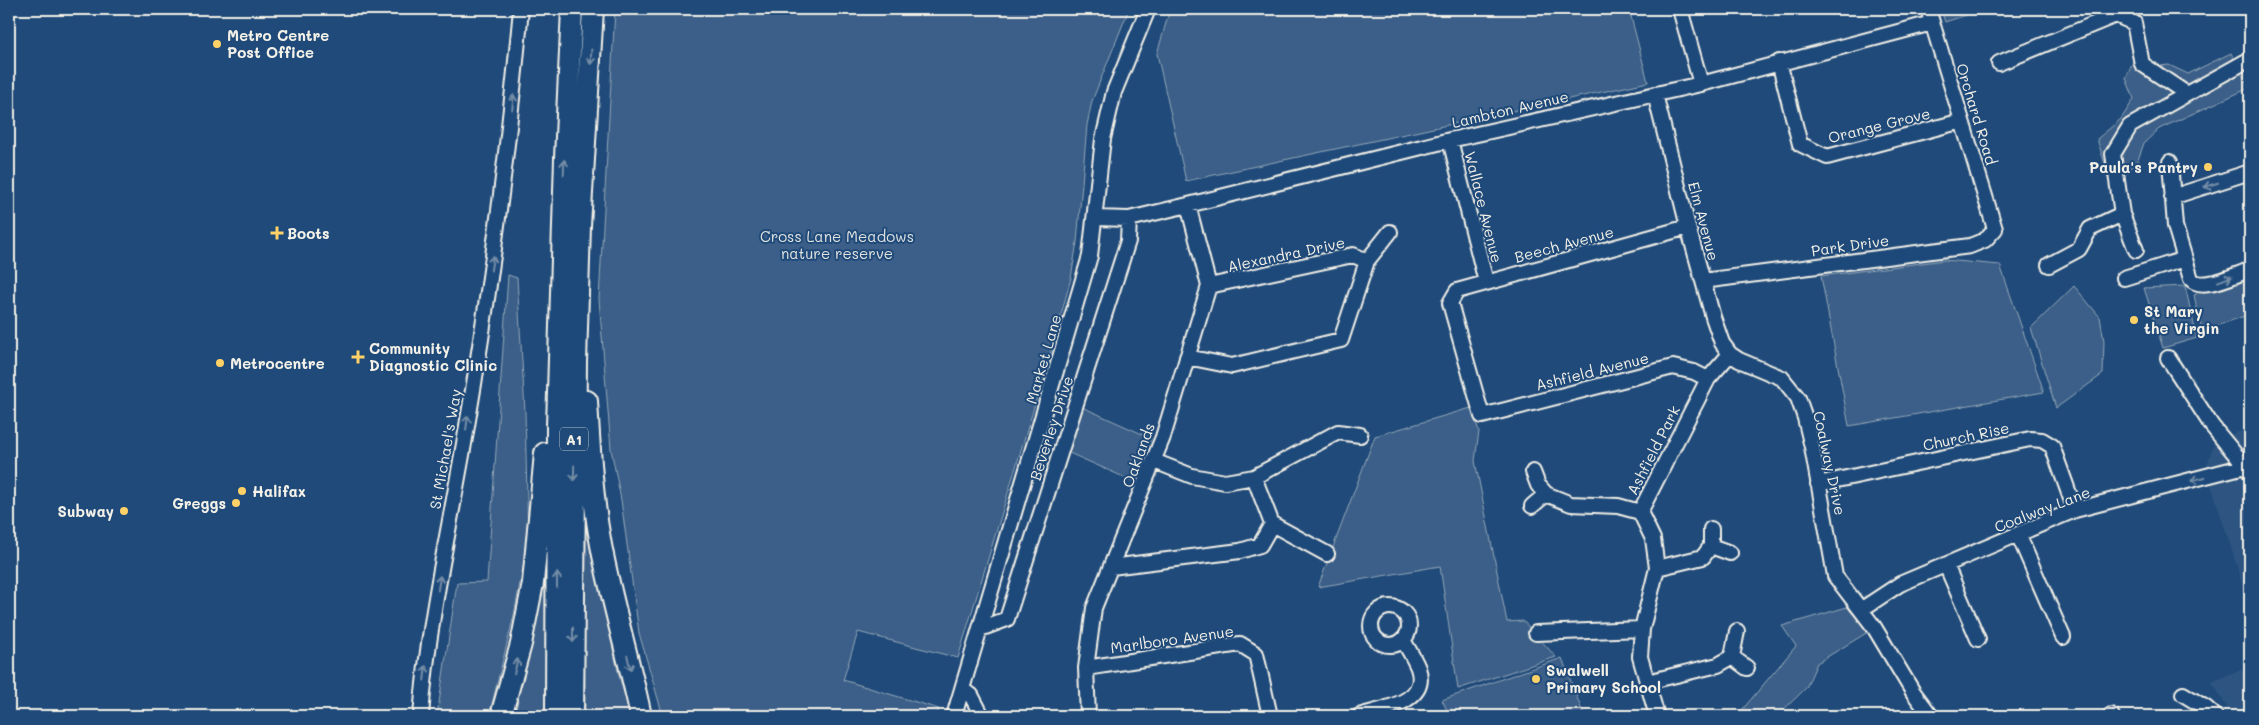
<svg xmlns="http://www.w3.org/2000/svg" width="2259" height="725" font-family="Mali,sans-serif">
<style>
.built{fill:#2d5581}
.green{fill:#3a5f88;stroke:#97a8b8}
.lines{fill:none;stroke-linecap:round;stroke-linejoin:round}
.minor-casing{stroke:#f4f1e8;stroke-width:18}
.highway-casing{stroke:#f4f1e8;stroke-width:24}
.minor{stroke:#1f4a7a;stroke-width:14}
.highway{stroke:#1f4a7a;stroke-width:20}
.oneway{stroke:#748da6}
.poi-dot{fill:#ffd166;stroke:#1f4a7a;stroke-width:2}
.labels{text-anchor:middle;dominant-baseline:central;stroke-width:4;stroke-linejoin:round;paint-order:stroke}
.shield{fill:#1f4a7a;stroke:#b4bfc7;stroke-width:1}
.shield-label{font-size:14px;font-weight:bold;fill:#f4f1e8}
.poi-label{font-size:15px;font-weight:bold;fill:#f4f1e8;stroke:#1f4a7a;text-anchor:start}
.street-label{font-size:15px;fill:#f4f1e8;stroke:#1f4a7a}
.park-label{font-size:15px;fill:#e1e2de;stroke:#1f4a7a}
</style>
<rect width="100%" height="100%" fill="#1f4a7a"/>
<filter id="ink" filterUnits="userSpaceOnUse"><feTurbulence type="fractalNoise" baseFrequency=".02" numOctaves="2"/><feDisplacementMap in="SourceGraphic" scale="10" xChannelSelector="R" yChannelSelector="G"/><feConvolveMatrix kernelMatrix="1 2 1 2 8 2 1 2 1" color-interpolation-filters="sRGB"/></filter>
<g filter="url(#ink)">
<path class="built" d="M 2250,428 L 2250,626 L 2240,576 L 2206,469 L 2215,440 Z
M 2250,666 L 2250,716 L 2232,716 L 2212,682 Z"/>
<path class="green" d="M 615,9 L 1129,9 L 1092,101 L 1087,125 L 1077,242 L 1071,278 L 1054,341 L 958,658 L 858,632 L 843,680 L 939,709 L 936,716 L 663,716 L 639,633 L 621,500 L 611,449 L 599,299 Z
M 1170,9 L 1629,9 L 1648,82 L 1186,181 L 1157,54 Z
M 1941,9 L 1985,9 L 1945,22 Z
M 2231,53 L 2249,88 L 2159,129 L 2144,143 L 2138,160 L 2127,173 L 2105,164 L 2097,139 L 2121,119 L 2134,99 L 2126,78 L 2133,61 L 2160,66 L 2169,65 L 2188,74 Z
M 1945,260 L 2000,265 L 2044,392 L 1849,426 L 1821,276 Z
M 508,275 L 517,278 L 525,411 L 528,541 L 514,615 L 489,716 L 437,716 L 457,583 L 487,582 Z
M 2250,275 L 2250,314 L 2202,331 L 2194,295 Z
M 2074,286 L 2100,317 L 2104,341 L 2103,374 L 2056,408 L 2031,328 Z
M 2185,286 L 2197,338 L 2163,348 L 2144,288 Z
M 1082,407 L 1151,438 L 1135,482 L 1067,452 Z
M 1471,408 L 1479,431 L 1475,461 L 1507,622 L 1523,621 L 1556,657 L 1458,689 L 1440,566 L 1318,587 L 1375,436 Z
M 585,467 C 596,548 605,639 631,716 L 585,716 L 584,575 Z
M 546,544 L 546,716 L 515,716 Z
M 1847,607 L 1868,632 L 1817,663 L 1806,688 L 1777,716 L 1737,716 L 1796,646 L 1782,626 Z
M 1562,658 L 1584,716 L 1450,716 L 1442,700 Z"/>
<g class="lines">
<g class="minor-casing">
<path id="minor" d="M 1680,9 L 1701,84
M 1779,62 L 1800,144 L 1827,157 L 1962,121
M 1999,63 L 2116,15 L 2134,23 L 2142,64 L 2187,94
M 1655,94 L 1688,227 L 1713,317 L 1722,343 L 1730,354 L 1739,360 L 1782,378 L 1798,398 L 1805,418 L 1812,447 L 1835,576 L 1874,627 L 1913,692 L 1931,716
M 1450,140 L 1486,282
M 2170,162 L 2175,226 L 2191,279 C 2202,292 2236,274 2250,270
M 2172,197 L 2250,172
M 1095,218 L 1129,219 L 1188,205 L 1450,140 L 1701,84 L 1932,23
M 1688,227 L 1457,291 L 1450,303 L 1482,416 L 1673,367 L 1694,372 L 1708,379
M 2136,250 L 2122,214 L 2113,154 L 2130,126 L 2250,59
M 1367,261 L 1390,232
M 2049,265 L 2079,249 L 2090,229 L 2122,214
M 2124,278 L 2185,259
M 1703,281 L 1970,246 L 1985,240 L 1995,229 L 1928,9
M 1187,357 L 1232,366 L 1341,340 L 1367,261 L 1353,255 L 1209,286
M 2168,358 L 2212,426 L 2249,471
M 1154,461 L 1192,476 L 1225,482 L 1254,477 L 1338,432 L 1360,435
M 1533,472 L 1538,485 L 1546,494
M 1818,484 L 2030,439 L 2042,440 L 2052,446 L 2075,510
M 1532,506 L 1546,494 L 1571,504 L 1618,506 L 1640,512
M 1272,524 L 1327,554
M 2018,534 L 2063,637
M 1711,546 L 1730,553
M 1946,565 L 1978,639
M 1111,567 L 1240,551 L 1260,545 L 1272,524 L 1254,477
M 1657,568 L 1703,557 L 1711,546 L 1711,529
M1371 626a19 19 0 1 1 38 0a19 19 0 1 1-38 0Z
M 1862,609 L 1900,584 L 2075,510 L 2245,466
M 980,629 L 1007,619 L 1128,241 L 1129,219
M 1536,633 L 1642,629
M 1732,657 L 1747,668
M 1086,668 L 1240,644 L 1256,654 L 1270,716
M 1647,682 L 1718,665 L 1732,657 L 1737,631
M 962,690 L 971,695 L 982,716
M 2183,694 L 2206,708 L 2215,716
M 2111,715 L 2112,716
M 421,716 C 428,621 450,527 466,432 C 490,292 508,151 521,9
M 954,716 L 1090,256 L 1103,139 L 1114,92 L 1148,9
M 1088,716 L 1086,668 L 1094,608 L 1163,437 L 1209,286 L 1188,205
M 1359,716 C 1381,709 1430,703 1418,668 C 1414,658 1408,649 1403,640
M 1657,716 L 1640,657 L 1642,629 L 1657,568 L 1653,539 L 1640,512 L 1708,379 L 1730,354"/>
</g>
<g class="highway-casing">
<path id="highway" d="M 587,401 C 590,450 592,497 601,545 C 612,603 629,659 641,716
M 501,716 L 521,644 L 533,583 L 545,453
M 556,716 L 557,426 L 565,158 L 572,9
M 573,716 L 576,362 L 580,226 L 593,9"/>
</g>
<use href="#minor" class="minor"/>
<use href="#highway" class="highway"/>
</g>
<defs><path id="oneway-shaft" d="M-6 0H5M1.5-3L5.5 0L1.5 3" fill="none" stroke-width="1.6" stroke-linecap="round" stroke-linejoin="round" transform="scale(1.25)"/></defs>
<g class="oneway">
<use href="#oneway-shaft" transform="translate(591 57) rotate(93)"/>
<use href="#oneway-shaft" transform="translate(513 102) rotate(-84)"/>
<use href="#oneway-shaft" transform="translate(564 167) rotate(-88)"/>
<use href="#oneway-shaft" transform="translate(2211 185) rotate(163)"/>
<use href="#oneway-shaft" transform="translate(492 263) rotate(-81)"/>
<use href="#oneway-shaft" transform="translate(2225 279) rotate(-20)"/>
<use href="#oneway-shaft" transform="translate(467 423) rotate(-82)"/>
<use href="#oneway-shaft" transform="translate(574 473) rotate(91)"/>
<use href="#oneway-shaft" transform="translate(2198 479) rotate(165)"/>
<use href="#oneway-shaft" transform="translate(557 580) rotate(-90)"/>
<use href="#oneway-shaft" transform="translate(439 583) rotate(-81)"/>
<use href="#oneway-shaft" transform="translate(573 635) rotate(90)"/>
<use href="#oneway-shaft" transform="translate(629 663) rotate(77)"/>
<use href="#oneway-shaft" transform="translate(516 666) rotate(-76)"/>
<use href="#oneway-shaft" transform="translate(425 673) rotate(-84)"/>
</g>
</g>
<g class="poi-dot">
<circle cx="217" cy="44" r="5"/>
<circle cx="2208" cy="167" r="5"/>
<path d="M274.5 225.5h5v5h5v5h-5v5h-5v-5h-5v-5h5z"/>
<circle cx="2134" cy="320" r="5"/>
<path d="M355.5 349.5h5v5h5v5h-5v5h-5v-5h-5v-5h5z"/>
<circle cx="220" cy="363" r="5"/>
<circle cx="242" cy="491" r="5"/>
<circle cx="236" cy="503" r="5"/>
<circle cx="124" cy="511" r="5"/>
<circle cx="1536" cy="679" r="5"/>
</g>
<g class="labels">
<rect class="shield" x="560" y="427.5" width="28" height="23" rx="4"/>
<g class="shield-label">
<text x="574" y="439">A1</text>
</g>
<g class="poi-label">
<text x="227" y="35">Metro Centre<tspan x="227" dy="17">Post Office</tspan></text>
<text x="2198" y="167" text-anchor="end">Paula's Pantry</text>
<text x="287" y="233">Boots</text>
<text x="2144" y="311">St Mary<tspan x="2144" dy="17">the Virgin</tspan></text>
<text x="369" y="348">Community<tspan x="369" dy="17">Diagnostic Clinic</tspan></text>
<text x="230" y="363">Metrocentre</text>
<text x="252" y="491">Halifax</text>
<text x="226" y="503" text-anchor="end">Greggs</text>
<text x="114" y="511" text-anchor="end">Subway</text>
<text x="1546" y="670">Swalwell<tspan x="1546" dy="17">Primary School</tspan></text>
</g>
<g class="street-label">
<text transform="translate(1510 109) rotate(-13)">Lambton Avenue</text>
<text transform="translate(1977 114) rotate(73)">Orchard Road</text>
<text transform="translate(1879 125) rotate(-14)">Orange Grove</text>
<text transform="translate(1484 207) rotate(76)">Wallace Avenue</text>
<text transform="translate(1704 221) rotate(75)">Elm Avenue</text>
<text transform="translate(1564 244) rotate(-15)">Beech Avenue</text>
<text transform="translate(1850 245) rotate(-8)">Park Drive</text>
<text transform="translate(1286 254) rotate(-12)">Alexandra Drive</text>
<text transform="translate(1043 359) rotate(-74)">Market Lane</text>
<text transform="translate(1592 371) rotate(-14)">Ashfield Avenue</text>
<text transform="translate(1051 428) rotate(-72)">Beverley Drive</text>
<text transform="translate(1966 436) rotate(-12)">Church Rise</text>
<text transform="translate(445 449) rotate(-80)">St Michael's Way</text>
<text transform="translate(1653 450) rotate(-63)">Ashfield Park</text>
<text transform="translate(1138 455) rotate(-70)">Oaklands</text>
<text transform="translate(1830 463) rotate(78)">Coalway Drive</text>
<text transform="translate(2042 509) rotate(-21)">Coalway Lane</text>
<text transform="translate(1172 639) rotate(-8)">Marlboro Avenue</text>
</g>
<g class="park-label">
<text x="837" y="236">Cross Lane Meadows<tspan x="837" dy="17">nature reserve</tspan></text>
</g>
</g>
<rect width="2259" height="725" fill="none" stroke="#1f4a7a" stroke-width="30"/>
<rect x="15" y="15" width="2229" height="695" fill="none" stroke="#f4f1e8" stroke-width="2" filter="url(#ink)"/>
</svg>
